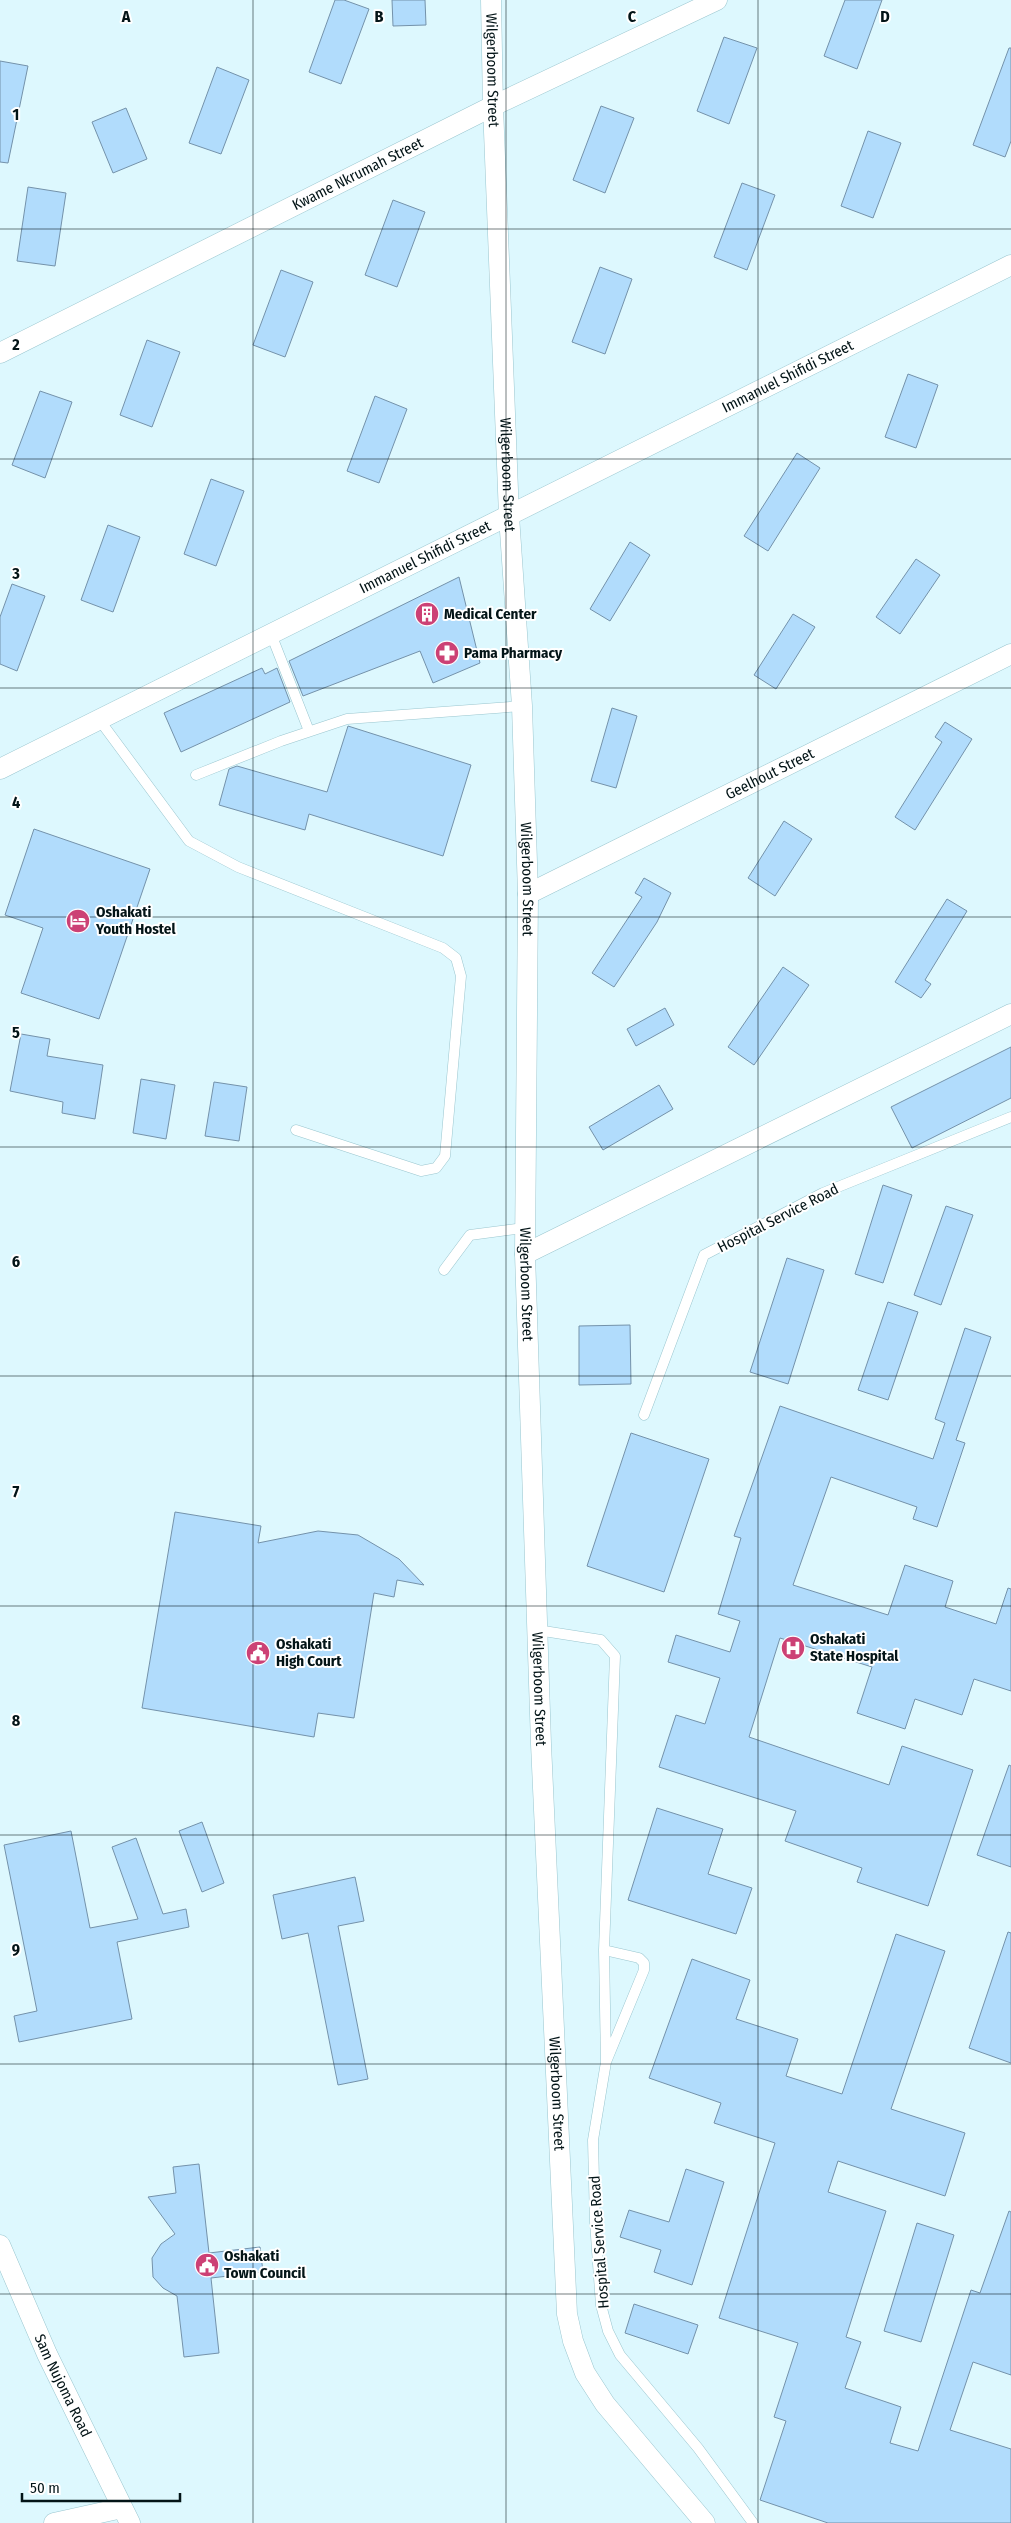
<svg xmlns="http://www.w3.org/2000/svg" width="1011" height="2523" font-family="'Fira Sans Condensed',sans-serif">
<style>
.building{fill:#b1dcfc;stroke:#7492aa}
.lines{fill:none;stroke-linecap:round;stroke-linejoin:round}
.lane-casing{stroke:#9ac6cf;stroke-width:11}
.street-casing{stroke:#9ac6cf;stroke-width:21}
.lane{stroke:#fff;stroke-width:10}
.street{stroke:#fff;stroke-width:20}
.grid{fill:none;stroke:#031417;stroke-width:1;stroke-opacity:0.55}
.labels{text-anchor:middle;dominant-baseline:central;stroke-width:4;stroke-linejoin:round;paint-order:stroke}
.street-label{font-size:15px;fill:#031417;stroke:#fff}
.poi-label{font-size:15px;font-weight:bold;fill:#031417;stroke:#fff;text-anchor:start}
.grid-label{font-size:16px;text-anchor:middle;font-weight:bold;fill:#031417;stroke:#fff;stroke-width:4;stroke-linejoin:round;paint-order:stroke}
</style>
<rect width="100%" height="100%" fill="#ddf8fe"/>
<path class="building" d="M 335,0 L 344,0 L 369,9 L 341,84 L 309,72 Z
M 392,0 L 425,0 L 426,25 L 393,26 Z
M 845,0 L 882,0 L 857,69 L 824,56 Z
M 724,37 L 757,48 L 729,124 L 697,111 Z
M 1009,48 L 1011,48 L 1011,141 L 1005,157 L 973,145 Z
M 0,61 L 28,66 L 8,163 L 0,162 Z
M 217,67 L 249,80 L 221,154 L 189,143 Z
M 601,106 L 634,118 L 605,193 L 573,180 Z
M 126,108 L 147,159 L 113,173 L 92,122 Z
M 868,131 L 901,143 L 873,218 L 841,206 Z
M 742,183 L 775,195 L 747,270 L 714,257 Z
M 28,187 L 66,193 L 55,266 L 17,261 Z
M 393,200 L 425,212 L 397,287 L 365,275 Z
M 600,267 L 632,279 L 605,354 L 572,342 Z
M 281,270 L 313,282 L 285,357 L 253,345 Z
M 147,340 L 180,352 L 152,427 L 120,415 Z
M 908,374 L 938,385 L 916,448 L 885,437 Z
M 40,391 L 72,402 L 45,478 L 12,465 Z
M 375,396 L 407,409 L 379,483 L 347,471 Z
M 797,453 L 820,468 L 768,551 L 744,536 Z
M 211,479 L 244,491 L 216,566 L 184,554 Z
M 108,525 L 140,537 L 113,612 L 81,600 Z
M 630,542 L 650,555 L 610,621 L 590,609 Z
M 916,559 L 940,575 L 900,634 L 876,617 Z
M 459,577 L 480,663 L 433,683 L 420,651 L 303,696 L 289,661 Z
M 12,584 L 45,596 L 17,671 L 0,664 L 0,617 Z
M 793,614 L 815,627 L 776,689 L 754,675 Z
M 262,668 L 265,674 L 277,668 L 290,702 L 181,752 L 164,713 Z
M 612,708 L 637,716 L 616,788 L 591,781 Z
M 945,722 L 972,739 L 915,830 L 895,817 L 942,742 L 935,737 Z
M 348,726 L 471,765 L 443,856 L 309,814 L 305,830 L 219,805 L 229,769 L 237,766 L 327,792 Z
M 784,821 L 812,839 L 775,896 L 748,878 Z
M 34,829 L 150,869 L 99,1019 L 21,993 L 43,928 L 5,915 Z
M 644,878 L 671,893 L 657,922 L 614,987 L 592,973 L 642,897 L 635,893 Z
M 947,899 L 967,911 L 925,980 L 931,984 L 921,998 L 895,982 Z
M 783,967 L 809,985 L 754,1065 L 728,1047 Z
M 665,1008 L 674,1025 L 636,1046 L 627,1029 Z
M 21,1034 L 50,1039 L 47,1056 L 103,1065 L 95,1119 L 62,1113 L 63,1102 L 10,1091 Z
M 1011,1047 L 1011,1098 L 912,1148 L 891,1107 Z
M 141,1079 L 175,1085 L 166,1139 L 133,1133 Z
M 214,1082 L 247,1087 L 239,1141 L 205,1136 Z
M 659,1085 L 673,1109 L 603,1150 L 589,1127 Z
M 883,1185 L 912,1195 L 883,1283 L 855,1274 Z
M 946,1206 L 973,1215 L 941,1305 L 914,1295 Z
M 787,1258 L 824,1270 L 788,1384 L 750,1372 Z
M 888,1302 L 918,1312 L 888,1400 L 858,1390 Z
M 630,1325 L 631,1384 L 579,1385 L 579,1326 Z
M 965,1328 L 991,1337 L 956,1440 L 965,1443 L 937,1527 L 913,1519 L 917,1507 L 831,1477 L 793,1585 L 888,1615 L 905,1565 L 953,1581 L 945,1607 L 996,1624 L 1008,1588 L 1011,1589 L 1011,1691 L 974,1679 L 962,1715 L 915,1699 L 905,1729 L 857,1713 L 872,1667 L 780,1638 L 749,1737 L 889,1785 L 902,1746 L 973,1770 L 928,1906 L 857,1882 L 862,1868 L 785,1841 L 796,1811 L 659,1767 L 676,1715 L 705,1724 L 720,1678 L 668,1662 L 676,1635 L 730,1652 L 740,1621 L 718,1614 L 741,1538 L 734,1536 L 780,1406 L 933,1459 L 945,1423 L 935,1419 Z
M 631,1433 L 709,1459 L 664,1592 L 587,1566 Z
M 175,1512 L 261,1526 L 258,1543 L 318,1531 L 358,1535 L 399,1559 L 424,1585 L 397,1580 L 394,1597 L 374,1593 L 354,1718 L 318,1713 L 314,1737 L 142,1708 Z
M 1009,1765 L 1011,1766 L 1011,1867 L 977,1855 Z
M 657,1808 L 723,1829 L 708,1874 L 752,1888 L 736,1934 L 628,1900 Z
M 202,1822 L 224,1883 L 202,1892 L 179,1831 Z
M 71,1831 L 90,1928 L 138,1919 L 112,1847 L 136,1838 L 163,1914 L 186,1909 L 189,1927 L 117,1942 L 132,2019 L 19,2042 L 14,2016 L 37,2011 L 4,1845 Z
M 355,1877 L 364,1921 L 338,1926 L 368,2079 L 338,2085 L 308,1933 L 282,1939 L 273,1895 Z
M 1008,1932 L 1011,1933 L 1011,2063 L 969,2048 Z
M 896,1934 L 945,1951 L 891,2109 L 965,2133 L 945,2196 L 838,2161 L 828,2192 L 886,2211 L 846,2337 L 861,2342 L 845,2388 L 901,2407 L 890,2443 L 918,2451 L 971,2290 L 980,2293 L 1009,2211 L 1011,2212 L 1011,2375 L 973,2362 L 950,2430 L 1011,2449 L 1011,2523 L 828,2523 L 760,2500 L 786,2421 L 774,2417 L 798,2343 L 719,2318 L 775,2143 L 714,2123 L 721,2103 L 649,2078 L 692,1959 L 750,1980 L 736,2019 L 798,2039 L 786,2076 L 842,2094 Z
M 199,2164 L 209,2253 L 260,2247 L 263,2272 L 211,2278 L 219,2353 L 184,2357 L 177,2296 L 163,2288 L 153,2277 L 152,2258 L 161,2244 L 175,2234 L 148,2197 L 176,2193 L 173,2167 Z
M 686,2169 L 724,2182 L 692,2285 L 654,2272 L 661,2250 L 620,2237 L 629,2210 L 669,2222 Z
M 917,2223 L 954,2235 L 921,2342 L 884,2331 Z
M 634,2304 L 698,2325 L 688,2354 L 625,2333 Z"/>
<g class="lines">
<g class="lane-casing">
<path id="lane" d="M 271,634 L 309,731
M 98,718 L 189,841 L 238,867 L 443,948 L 456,958 L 461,976 L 445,1156 L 436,1168 L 421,1171 L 296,1130
M 196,775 L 281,741 L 347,719 L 522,706
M 444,1270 L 470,1235 L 524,1228
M 644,1415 L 704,1255 L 823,1193 L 1011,1117
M 537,1630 L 601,1640 L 615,1656 L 604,1950
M 606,2062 L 644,1970 L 644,1963 L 639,1958 L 604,1950 L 606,2062 L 593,2140 L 595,2222 L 601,2305 L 608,2331 L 620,2355 L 698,2448 L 753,2523"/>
</g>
<g class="street-casing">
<g id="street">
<path id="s1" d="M 491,0 L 493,106 L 509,516 L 522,706 L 528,894 L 525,1254 L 541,1744 L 567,2314 L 573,2341 L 585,2373 L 605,2404 L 705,2523"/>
<path id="s2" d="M 0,353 L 493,106 L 717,0"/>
<path id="s3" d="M 0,769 L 1011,265"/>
<path id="s4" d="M 528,894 L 1011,654"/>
<path d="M 525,1254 L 1011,1014"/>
<path id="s5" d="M 0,2245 L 47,2354 L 130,2523"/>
<path d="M 54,2523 L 122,2508"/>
</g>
</g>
<use href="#lane" class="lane"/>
<use href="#street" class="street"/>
</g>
<path class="grid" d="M 253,0 L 253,2523M 506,0 L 506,2523M 758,0 L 758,2523M 0,229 L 1011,229M 0,459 L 1011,459M 0,688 L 1011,688M 0,917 L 1011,917M 0,1147 L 1011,1147M 0,1376 L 1011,1376M 0,1606 L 1011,1606M 0,1835 L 1011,1835M 0,2064 L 1011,2064M 0,2294 L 1011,2294"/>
<defs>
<g id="building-disc" transform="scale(1.25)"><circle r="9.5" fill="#cc4175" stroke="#fff"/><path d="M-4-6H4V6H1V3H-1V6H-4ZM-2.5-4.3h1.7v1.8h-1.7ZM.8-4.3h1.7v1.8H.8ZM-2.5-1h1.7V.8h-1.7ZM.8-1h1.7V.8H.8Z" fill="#fff"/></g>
<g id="pharmacy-disc" transform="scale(1.25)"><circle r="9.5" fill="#cc4175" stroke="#fff"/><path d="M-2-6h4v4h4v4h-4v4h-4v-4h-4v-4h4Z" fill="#fff"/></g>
<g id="hotel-disc" transform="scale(1.25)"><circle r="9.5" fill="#cc4175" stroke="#fff"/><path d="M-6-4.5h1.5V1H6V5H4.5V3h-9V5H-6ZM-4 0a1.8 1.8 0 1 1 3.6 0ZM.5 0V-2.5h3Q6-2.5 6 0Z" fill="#fff"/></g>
<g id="hospital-disc" transform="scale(1.25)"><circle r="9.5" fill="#cc4175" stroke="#fff"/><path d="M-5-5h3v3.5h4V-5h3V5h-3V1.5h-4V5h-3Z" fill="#fff"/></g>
<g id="civic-disc" transform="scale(1.25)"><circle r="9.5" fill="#cc4175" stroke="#fff"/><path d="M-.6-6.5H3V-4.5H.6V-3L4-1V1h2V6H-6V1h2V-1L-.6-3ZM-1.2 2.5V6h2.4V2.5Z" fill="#fff"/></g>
</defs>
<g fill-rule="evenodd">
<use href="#building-disc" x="427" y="614"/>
<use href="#pharmacy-disc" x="447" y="653"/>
<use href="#hotel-disc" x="78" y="921"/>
<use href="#hospital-disc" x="793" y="1648"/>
<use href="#civic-disc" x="258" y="1653"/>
<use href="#civic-disc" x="207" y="2265"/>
</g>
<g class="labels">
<g class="street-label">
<text stroke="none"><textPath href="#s1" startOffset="70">Wilgerboom Street</textPath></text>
<text stroke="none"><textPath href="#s2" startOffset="400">Kwame Nkrumah Street</textPath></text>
<text stroke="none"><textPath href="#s3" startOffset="880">Immanuel Shifidi Street</textPath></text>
<text stroke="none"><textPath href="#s1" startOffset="475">Wilgerboom Street</textPath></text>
<text stroke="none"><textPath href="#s3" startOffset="475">Immanuel Shifidi Street</textPath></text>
<text stroke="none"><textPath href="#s4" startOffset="270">Geelhout Street</textPath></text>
<text stroke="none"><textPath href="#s1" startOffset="880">Wilgerboom Street</textPath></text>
<text transform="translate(778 1218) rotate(-27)">Hospital Service Road</text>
<text stroke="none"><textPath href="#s1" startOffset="1285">Wilgerboom Street</textPath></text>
<text stroke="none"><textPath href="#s1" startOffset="1690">Wilgerboom Street</textPath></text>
<text stroke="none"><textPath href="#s1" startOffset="2095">Wilgerboom Street</textPath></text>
<text transform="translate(599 2242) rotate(-94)">Hospital Service Road</text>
<text stroke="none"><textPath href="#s5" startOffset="154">Sam Nujoma Road</textPath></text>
</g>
<g class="poi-label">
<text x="444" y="614">Medical Center</text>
<text x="464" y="653">Pama Pharmacy</text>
<text x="96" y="912">Oshakati<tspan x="96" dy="17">Youth Hostel</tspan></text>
<text x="810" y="1639">Oshakati<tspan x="810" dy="17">State Hospital</tspan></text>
<text x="276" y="1644">Oshakati<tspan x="276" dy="17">High Court</tspan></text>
<text x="224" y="2256">Oshakati<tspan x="224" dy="17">Town Council</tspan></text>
</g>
</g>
<g class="grid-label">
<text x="126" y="22">A</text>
<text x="379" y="22">B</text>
<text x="632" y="22">C</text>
<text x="885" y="22">D</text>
<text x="16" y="120">1</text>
<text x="16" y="350">2</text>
<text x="16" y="579">3</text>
<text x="16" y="808">4</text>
<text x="16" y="1038">5</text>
<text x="16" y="1267">6</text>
<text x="16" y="1497">7</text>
<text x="16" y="1726">8</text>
<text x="16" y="1955">9</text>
</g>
<path d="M22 2493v8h158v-8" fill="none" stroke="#031417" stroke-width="2.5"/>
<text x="30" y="2493" font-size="15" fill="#031417" stroke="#ffffff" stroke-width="4" paint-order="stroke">50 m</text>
</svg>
